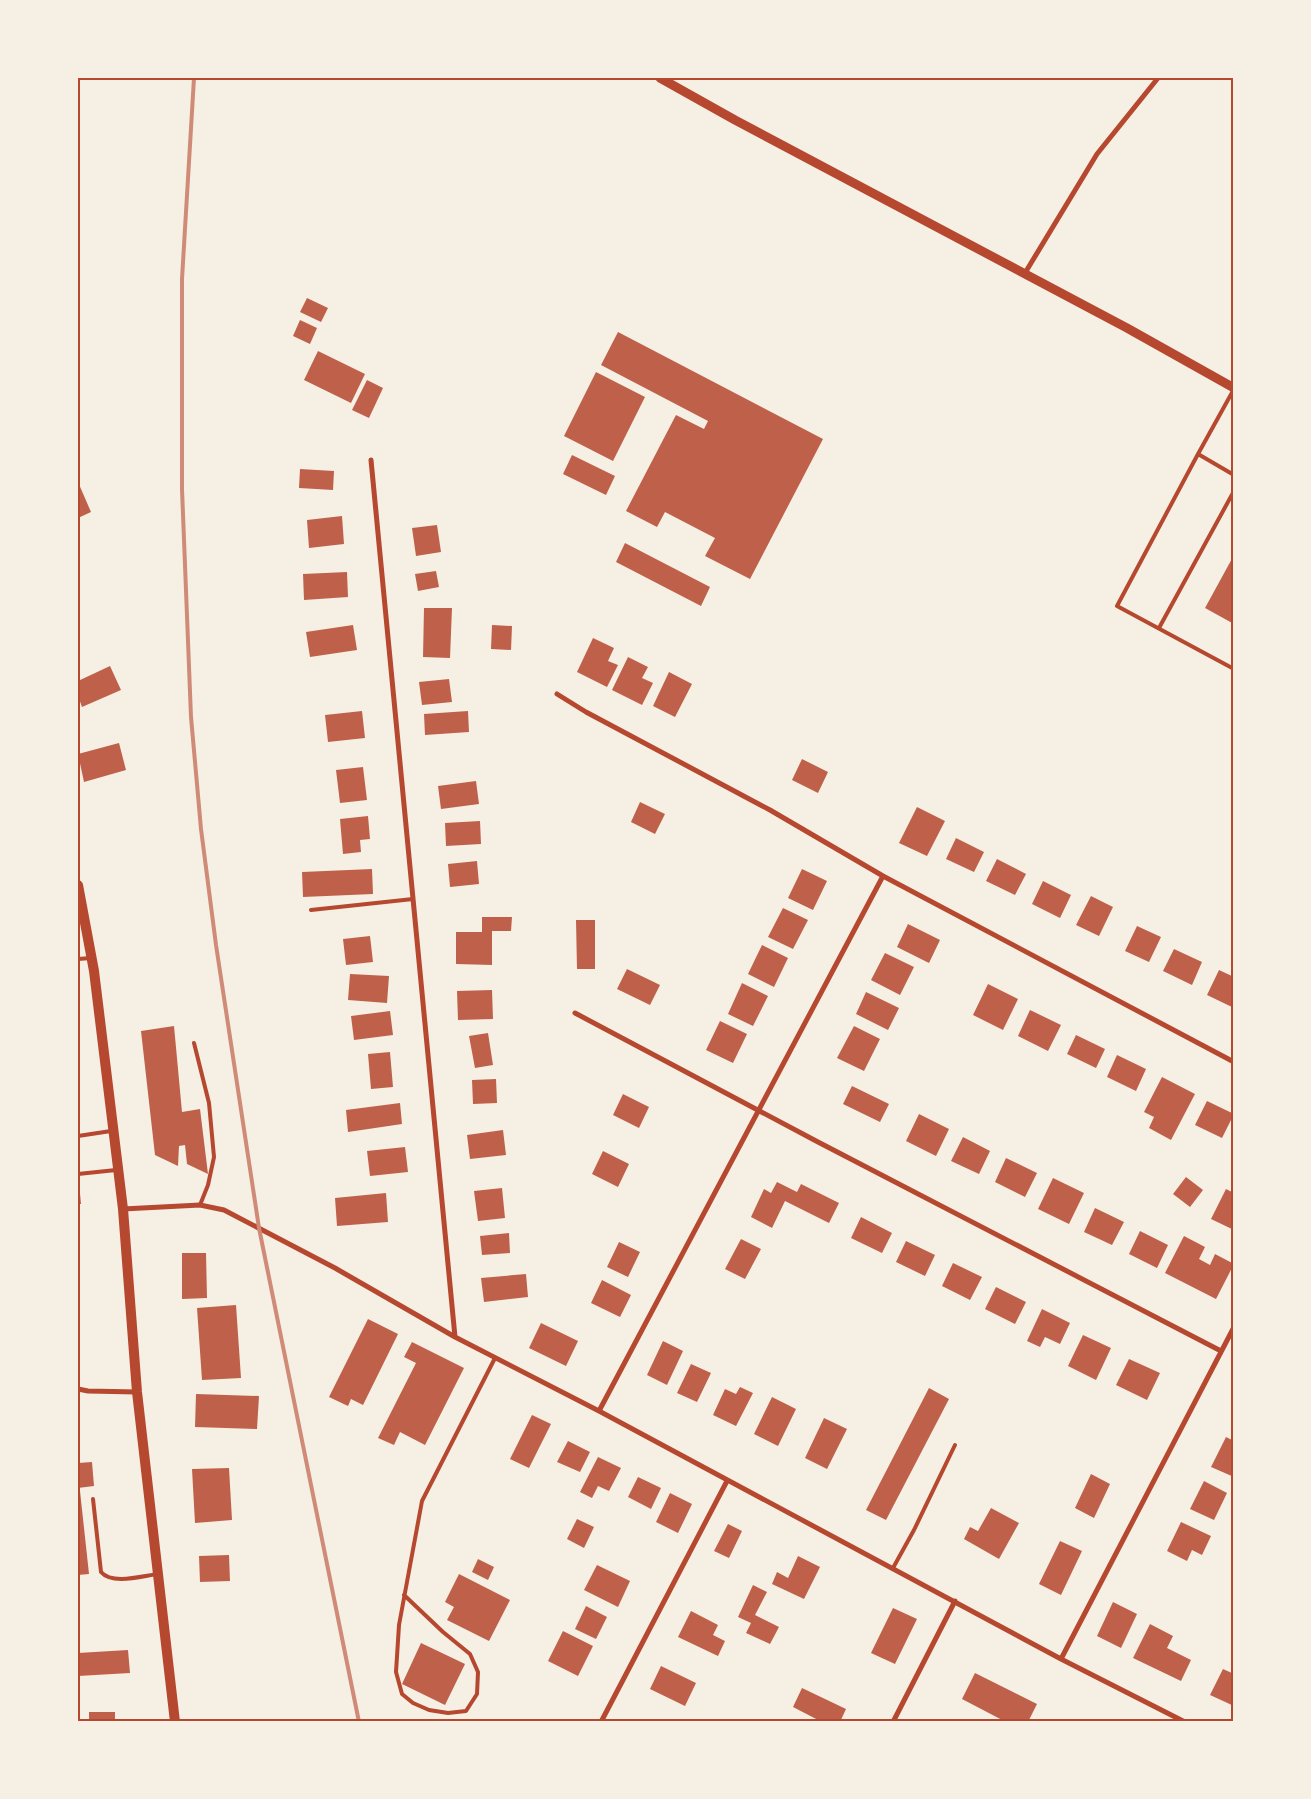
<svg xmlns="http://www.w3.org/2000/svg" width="1311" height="1799" font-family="'Roboto Condensed',sans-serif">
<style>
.building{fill:#bf614a}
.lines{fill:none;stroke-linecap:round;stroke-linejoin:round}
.service{stroke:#b5482f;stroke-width:4}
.minor{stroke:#b5482f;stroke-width:5}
.tertiary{stroke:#b5482f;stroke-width:9}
.secondary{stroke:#b5482f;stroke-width:10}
.rail{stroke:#cf8b77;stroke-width:4}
.neatline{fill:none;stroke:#b5482f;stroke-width:2}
</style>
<rect width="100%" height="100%" fill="#f6efe4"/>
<path class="building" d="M 307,298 L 328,308 L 321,322 L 300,312 Z
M 300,320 L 317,328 L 310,344 L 293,336 Z
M 618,332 L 823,439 L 750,579 L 705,556 L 715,538 L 665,512 L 657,527 L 626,511 L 676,415 L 704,429 L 708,421 L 601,365 Z
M 318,351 L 365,374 L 351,403 L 304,380 Z
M 596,372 L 645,397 L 613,461 L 564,436 Z
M 367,380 L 383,388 L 369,418 L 352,410 Z
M 572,455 L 615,476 L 606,495 L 563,474 Z
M 300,469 L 334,471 L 333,490 L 299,488 Z
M 78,482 L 91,512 L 78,518 Z
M 342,516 L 344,544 L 309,548 L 307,520 Z
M 437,525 L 441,552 L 416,556 L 412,528 Z
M 625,543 L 710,587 L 701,606 L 616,562 Z
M 1234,555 L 1234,624 L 1205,608 Z
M 436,571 L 439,587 L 418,591 L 415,574 Z
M 347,572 L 348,597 L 304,600 L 303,574 Z
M 424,608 L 452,608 L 450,658 L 423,657 Z
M 353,625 L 357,650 L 310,657 L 306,632 Z
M 492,625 L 512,626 L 511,650 L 491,649 Z
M 593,638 L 614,648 L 608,661 L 618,665 L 607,687 L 577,672 Z
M 628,657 L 648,667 L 642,678 L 653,683 L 642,705 L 612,690 Z
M 110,666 L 121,690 L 82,707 L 78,696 L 78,681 Z
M 669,672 L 692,684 L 675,717 L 653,706 Z
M 449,679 L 452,702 L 422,705 L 419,682 Z
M 362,711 L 365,738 L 328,742 L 325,715 Z
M 468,711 L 469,732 L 425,735 L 424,714 Z
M 119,743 L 126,770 L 84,782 L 78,754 Z
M 802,759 L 828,772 L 818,793 L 792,780 Z
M 363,767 L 367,800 L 340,803 L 336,770 Z
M 476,781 L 479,804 L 441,809 L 438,786 Z
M 640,802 L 665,814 L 655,834 L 631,822 Z
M 917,807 L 945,821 L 927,856 L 899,843 Z
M 368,816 L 370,839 L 360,840 L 361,852 L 343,854 L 340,819 Z
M 480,821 L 481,844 L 446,846 L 445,823 Z
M 956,838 L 984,852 L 974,872 L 946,859 Z
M 997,859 L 1026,874 L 1015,895 L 986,881 Z
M 477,861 L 479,884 L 450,887 L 448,864 Z
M 372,869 L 373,894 L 303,897 L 302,872 Z
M 802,869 L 827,881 L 813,910 L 788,898 Z
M 1043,881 L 1071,895 L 1060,918 L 1032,904 Z
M 1091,896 L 1113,907 L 1099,936 L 1076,925 Z
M 783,908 L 808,920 L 793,949 L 768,937 Z
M 482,917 L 512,917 L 511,931 L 492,931 L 492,965 L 456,964 L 456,932 L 482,932 Z
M 576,920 L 595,920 L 595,969 L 577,969 Z
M 908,924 L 940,940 L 929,963 L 897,947 Z
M 1137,926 L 1161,937 L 1149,962 L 1125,951 Z
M 370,936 L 373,962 L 346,965 L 343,939 Z
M 762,945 L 788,958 L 774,987 L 748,974 Z
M 1174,949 L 1202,962 L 1192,985 L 1163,971 Z
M 885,953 L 914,967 L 900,995 L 871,980 Z
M 627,969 L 660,985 L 650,1005 L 617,989 Z
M 1219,970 L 1234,977 L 1234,1008 L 1207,995 Z
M 350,974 L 389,976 L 387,1003 L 348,1000 Z
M 742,983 L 768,996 L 753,1026 L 728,1014 Z
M 988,984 L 1018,999 L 1003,1030 L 973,1015 Z
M 492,990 L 493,1019 L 458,1020 L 457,991 Z
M 866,992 L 899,1008 L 888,1030 L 856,1014 Z
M 1030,1010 L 1061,1025 L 1048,1051 L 1018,1036 Z
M 390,1011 L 393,1035 L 354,1040 L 351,1016 Z
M 720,1021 L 747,1034 L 733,1063 L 706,1050 Z
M 174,1026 L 182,1112 L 200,1109 L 208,1174 L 187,1164 L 185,1145 L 179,1146 L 178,1166 L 155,1155 L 141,1031 Z
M 854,1026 L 880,1039 L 864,1071 L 837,1058 Z
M 488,1033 L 493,1065 L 475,1068 L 469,1036 Z
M 1076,1035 L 1105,1049 L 1096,1068 L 1067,1054 Z
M 390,1052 L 393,1087 L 371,1089 L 368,1054 Z
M 1117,1055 L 1146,1069 L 1136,1091 L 1107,1077 Z
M 1162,1077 L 1195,1094 L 1171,1140 L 1149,1128 L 1154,1117 L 1144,1112 Z
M 496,1079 L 497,1103 L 473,1104 L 472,1080 Z
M 852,1086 L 889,1104 L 880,1122 L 843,1104 Z
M 623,1094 L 649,1107 L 639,1128 L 613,1115 Z
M 1207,1101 L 1234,1114 L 1222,1138 L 1195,1125 Z
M 400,1103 L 402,1124 L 348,1132 L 346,1110 Z
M 919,1114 L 949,1129 L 936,1156 L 906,1141 Z
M 503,1130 L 506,1155 L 470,1159 L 467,1135 Z
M 963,1137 L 990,1151 L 979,1174 L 951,1161 Z
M 405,1147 L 408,1172 L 370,1176 L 367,1151 Z
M 603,1151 L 629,1164 L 618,1187 L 592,1174 Z
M 1006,1158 L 1037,1173 L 1025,1197 L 995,1182 Z
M 1186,1177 L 1203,1190 L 1190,1207 L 1173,1194 Z
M 1053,1178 L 1084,1193 L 1069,1224 L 1038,1209 Z
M 777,1182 L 797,1192 L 801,1184 L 839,1203 L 829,1223 L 785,1201 L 772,1228 L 751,1217 L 764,1189 L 771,1193 Z
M 79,1183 L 81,1204 L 78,1204 L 78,1184 Z
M 502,1188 L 505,1218 L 478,1221 L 474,1191 Z
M 1226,1189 L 1234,1193 L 1234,1230 L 1211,1219 Z
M 386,1193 L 388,1222 L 337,1226 L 335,1198 Z
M 1095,1208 L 1124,1222 L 1112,1245 L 1084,1232 Z
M 861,1217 L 892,1233 L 882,1253 L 851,1238 Z
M 1140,1231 L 1168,1245 L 1157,1268 L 1129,1254 Z
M 509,1233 L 510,1253 L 482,1255 L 480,1236 Z
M 1184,1236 L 1205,1247 L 1199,1259 L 1210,1265 L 1215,1254 L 1234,1264 L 1216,1299 L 1165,1273 Z
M 741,1239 L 761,1249 L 745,1279 L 725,1269 Z
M 906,1241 L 935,1255 L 925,1276 L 896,1262 Z
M 619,1242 L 640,1252 L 628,1277 L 607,1267 Z
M 182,1253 L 206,1253 L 207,1298 L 182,1299 Z
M 953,1263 L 982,1277 L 970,1300 L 942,1286 Z
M 526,1274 L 528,1297 L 484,1302 L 481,1278 Z
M 602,1280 L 631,1295 L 620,1317 L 591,1303 Z
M 996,1287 L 1026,1302 L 1015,1324 L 985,1309 Z
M 236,1305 L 241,1378 L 202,1380 L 197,1308 Z
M 1042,1309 L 1070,1323 L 1060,1344 L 1045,1337 L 1040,1347 L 1027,1341 Z
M 368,1319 L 398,1334 L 363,1405 L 351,1399 L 348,1406 L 329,1397 Z
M 541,1323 L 578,1341 L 566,1366 L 529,1348 Z
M 1083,1335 L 1111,1348 L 1096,1380 L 1068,1366 Z
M 663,1341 L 683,1351 L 667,1385 L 647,1375 Z
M 412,1342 L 464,1368 L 425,1445 L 400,1432 L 394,1445 L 378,1438 L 416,1363 L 404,1357 Z
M 1129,1359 L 1160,1373 L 1147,1400 L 1116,1385 Z
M 691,1364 L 711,1373 L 697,1402 L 677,1393 Z
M 740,1387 L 753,1393 L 736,1426 L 713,1415 L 725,1389 L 736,1394 Z
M 929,1388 L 949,1399 L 886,1520 L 866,1510 Z
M 196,1394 L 259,1396 L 257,1429 L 195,1427 Z
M 772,1397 L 796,1409 L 778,1446 L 754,1434 Z
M 532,1415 L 551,1424 L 529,1468 L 510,1459 Z
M 824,1418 L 847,1429 L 827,1469 L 805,1458 Z
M 1226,1437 L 1234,1441 L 1234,1477 L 1211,1467 Z
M 568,1441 L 590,1452 L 580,1472 L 557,1462 Z
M 598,1457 L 621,1468 L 609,1491 L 598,1486 L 592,1498 L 580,1492 Z
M 92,1462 L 94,1486 L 78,1488 L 78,1463 Z
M 229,1468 L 232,1520 L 195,1523 L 192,1469 Z
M 1091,1474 L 1110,1484 L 1094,1518 L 1075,1508 Z
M 638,1477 L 661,1488 L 651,1509 L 628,1497 Z
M 1204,1481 L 1227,1493 L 1214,1520 L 1190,1509 Z
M 78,1491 L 80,1491 L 89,1574 L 78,1575 Z
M 670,1493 L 692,1504 L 678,1533 L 656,1522 Z
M 991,1508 L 1019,1523 L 999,1559 L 964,1539 L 970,1527 L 978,1531 Z
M 577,1519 L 594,1527 L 584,1548 L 567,1539 Z
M 1181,1522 L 1211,1536 L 1202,1555 L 1192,1550 L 1187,1561 L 1167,1551 Z
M 728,1524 L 742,1531 L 729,1558 L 714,1551 Z
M 1060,1541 L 1082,1551 L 1061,1595 L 1039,1584 Z
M 229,1555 L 230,1581 L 200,1582 L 199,1556 Z
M 798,1556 L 820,1567 L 804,1599 L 772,1584 L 777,1572 L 788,1578 Z
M 478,1559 L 494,1567 L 488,1580 L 472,1572 Z
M 597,1565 L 630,1581 L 618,1607 L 584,1590 Z
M 459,1574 L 510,1600 L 489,1641 L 447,1620 L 454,1607 L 445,1602 Z
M 753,1585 L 767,1592 L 755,1615 L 779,1627 L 770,1644 L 746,1633 L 751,1623 L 738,1617 Z
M 1113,1602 L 1137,1614 L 1121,1648 L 1097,1636 Z
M 586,1606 L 607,1617 L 596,1639 L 575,1629 Z
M 893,1608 L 917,1619 L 895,1664 L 871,1653 Z
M 691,1611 L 718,1625 L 713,1635 L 725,1641 L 718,1656 L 678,1637 Z
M 1150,1624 L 1173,1636 L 1167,1648 L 1191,1660 L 1181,1681 L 1133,1658 Z
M 563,1631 L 593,1646 L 578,1676 L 548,1661 Z
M 421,1643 L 465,1664 L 445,1705 L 402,1684 Z
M 128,1650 L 130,1673 L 78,1676 L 78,1653 Z
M 661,1666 L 696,1683 L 685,1706 L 650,1689 Z
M 1223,1669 L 1234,1674 L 1234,1706 L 1210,1695 Z
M 975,1673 L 1037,1704 L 1028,1722 L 1006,1722 L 962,1699 Z
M 802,1688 L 846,1709 L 840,1722 L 822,1722 L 793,1707 Z
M 89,1712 L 115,1712 L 115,1722 L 89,1722 Z"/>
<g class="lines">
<path class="service" d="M 1198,454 L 1234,389
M 1234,475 L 1198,454 L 1117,606 L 1234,669
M 1159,628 L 1234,491
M 311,910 L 413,899
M 78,959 L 91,958
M 194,1043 L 209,1103 L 214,1157 L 208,1185 L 200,1205
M 78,1136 L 111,1131
M 78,1174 L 116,1170
M 93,1499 L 101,1572 C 112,1585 142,1576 158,1574
M 893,1568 L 914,1530 L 955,1445
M 404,1595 L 443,1632 L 470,1654 L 478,1672 L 477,1694 L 466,1711 L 448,1713 L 429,1710 L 413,1703 L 402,1694 L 396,1672 L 399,1625 L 422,1501 L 495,1358"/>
<path class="minor" d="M 1025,273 L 1097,154 L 1158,78
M 371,460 L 455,1337
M 557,694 L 586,712 L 770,810 L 883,876 L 1234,1062
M 575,1013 L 818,1142 L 1221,1351
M 123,1209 L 200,1205 L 224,1210 L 335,1268 L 455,1337 L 599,1411 L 1061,1659 L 1185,1722
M 78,1389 L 88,1391 L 137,1392
M 599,1411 L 883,876
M 1061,1659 L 1234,1327
M 601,1722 L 727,1481
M 893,1722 L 955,1601"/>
<path class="tertiary" d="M 660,78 L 735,120 L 1127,328 L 1234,388"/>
<path class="secondary" d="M 78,885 L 94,971 L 123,1209 L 137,1392 L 175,1722"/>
<path class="rail" d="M 194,78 L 182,279 L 182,489 L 191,717 L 201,829 L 216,945 L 259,1228 L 359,1722"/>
</g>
<rect width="1311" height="1799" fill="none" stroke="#f6efe4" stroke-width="158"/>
<rect x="79" y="79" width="1153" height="1641" class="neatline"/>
</svg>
